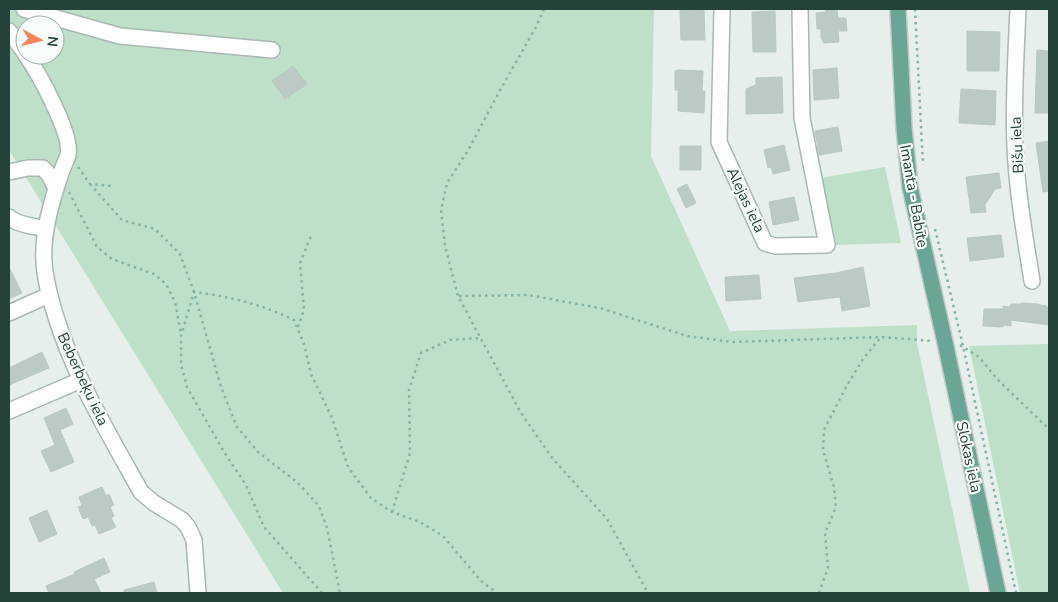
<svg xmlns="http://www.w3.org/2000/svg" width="1058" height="602" font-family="'Nunito Sans',sans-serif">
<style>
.green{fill:#bfe0c8;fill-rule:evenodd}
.building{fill:#bbcac4;stroke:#b8c9c2}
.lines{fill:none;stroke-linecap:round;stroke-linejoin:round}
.minor-casing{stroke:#a8b8b2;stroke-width:18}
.major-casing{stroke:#c2cac8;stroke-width:18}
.path{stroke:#86b3a5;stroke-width:2.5;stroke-dasharray:2.5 4;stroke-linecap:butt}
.minor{stroke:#fff;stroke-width:15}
.major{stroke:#6aa596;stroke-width:15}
.labels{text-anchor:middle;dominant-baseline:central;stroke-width:4.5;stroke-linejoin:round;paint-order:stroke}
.street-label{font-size:15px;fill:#24423a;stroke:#f7fbf9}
</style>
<rect width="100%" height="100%" fill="#e6efeb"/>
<path class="green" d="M 9,9 L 654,9 L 651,156 L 730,331 L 917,325 L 917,343 L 970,593 L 283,593 L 9,150 ZM 25,25 L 55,25 L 55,55 L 25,55 Z
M 885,167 L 901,243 L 833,245 L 820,178 Z
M 1049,344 L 1049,593 L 1020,593 L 969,346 Z"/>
<path class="building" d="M 826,9 L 837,9 L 838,18 L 846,18 L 847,31 L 838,31 L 839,42 L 824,43 L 821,38 L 821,29 L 817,29 L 816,13 L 826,12 Z
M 680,10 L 704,10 L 705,40 L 681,40 Z
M 775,11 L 776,52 L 753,52 L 752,12 Z
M 967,31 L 1000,32 L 999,71 L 967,71 Z
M 1037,50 L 1049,51 L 1049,113 L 1035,113 Z
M 293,66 L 307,84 L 285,99 L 272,81 Z
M 837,68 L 839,98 L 814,100 L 813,70 Z
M 678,70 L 703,71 L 702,91 L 705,91 L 704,113 L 678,111 L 678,90 L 675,90 L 675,71 Z
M 782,77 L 783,113 L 746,114 L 746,89 L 756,85 L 756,78 Z
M 961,89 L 996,91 L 995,125 L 959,123 Z
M 838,127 L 842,151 L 819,155 L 815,131 Z
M 1049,141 L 1049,191 L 1043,192 L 1036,143 Z
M 784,145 L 790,170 L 773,174 L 771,167 L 768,168 L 764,150 Z
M 680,146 L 701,146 L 701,170 L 680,170 Z
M 999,173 L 1001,188 L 995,189 L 985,205 L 986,212 L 971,213 L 966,177 Z
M 687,184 L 696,203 L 686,208 L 677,189 Z
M 794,197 L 799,220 L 773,225 L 769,202 Z
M 1001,235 L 1004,257 L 970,261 L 967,238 Z
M 9,267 L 22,293 L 9,299 Z
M 863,267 L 870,306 L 842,311 L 840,297 L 798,302 L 794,278 L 836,273 Z
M 759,275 L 761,299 L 726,301 L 725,277 Z
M 1021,303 L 1039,304 L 1039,305 L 1047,306 L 1047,308 L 1049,308 L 1049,325 L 1011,320 L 1011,326 L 1003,325 L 1003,327 L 983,326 L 984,309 L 1003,309 L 1003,306 L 1010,307 L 1011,304 L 1021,304 Z
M 42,352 L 49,368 L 9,385 L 9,368 Z
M 66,408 L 73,424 L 60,430 L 74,462 L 51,472 L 41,451 L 55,445 L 44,418 Z
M 102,487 L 106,496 L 109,494 L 114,505 L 110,507 L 114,516 L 111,518 L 116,527 L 99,534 L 95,525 L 92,526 L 88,517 L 83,519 L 78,507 L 82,506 L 79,497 Z
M 47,510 L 57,534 L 39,542 L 29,518 Z
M 104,558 L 110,572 L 94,579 L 101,593 L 49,593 L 46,586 L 75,574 L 74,572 Z
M 154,582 L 157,593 L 124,593 L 124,590 Z"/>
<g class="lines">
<g class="minor-casing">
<path id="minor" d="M 24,9 L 120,36 L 272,50
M 722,9 L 719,142 L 765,243 L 775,246 L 827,245 L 802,118 L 800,9
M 1018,9 C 1016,55 1013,101 1015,147 C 1017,192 1025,237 1032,281
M 9,31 L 25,53
M 26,55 C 38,72 73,135 68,155 C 66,161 63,167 61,173 C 52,200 42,233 44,262 C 45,280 50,297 55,314 C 74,377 109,434 141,492 L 154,503 L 182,520 L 188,527 L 194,540 L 198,593
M 9,172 L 28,168 L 43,168 L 50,176 L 56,189
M 9,217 C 17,225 34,226 46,229
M 9,313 L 49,295
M 9,411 L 81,380"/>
</g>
<g class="major-casing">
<path id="major" d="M 898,9 L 904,128 L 910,187 L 945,342 L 998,593"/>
</g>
<path class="path" d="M 544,9 L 536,27 L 499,92 L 469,149 L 447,183 L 441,210 L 445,246 L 458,296 L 521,413 L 553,459 L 607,519 L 648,593
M 915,9 L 923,165
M 78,167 L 90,184 L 112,186
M 90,184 L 122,220 L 155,229 L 180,254 L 194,292 L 221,387 L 237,427 L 259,453 L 297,482 L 319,506 L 327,528 L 340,593
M 69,192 L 97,247 L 112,259 L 154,274 L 166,284 L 175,302 L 181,334
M 935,229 L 963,346 L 1016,593
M 459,296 L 528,295 L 600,308 L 687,336 L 732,342 L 881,337 L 932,341
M 298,327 L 304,310 L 300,263 L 311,236
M 960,345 L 979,357 L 997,379 L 1049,429
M 392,512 L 410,453 L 409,390 L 421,353 L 450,340 L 481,338
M 322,593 L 264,527 L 246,485 L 224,452 L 187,387 L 181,364 L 181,336 L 194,292 C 229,296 263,305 294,320 L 304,344 L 311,374 L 332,418 L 348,467 L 371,498 L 392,512 L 420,522 L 443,536 L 481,581 L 497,593
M 819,593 L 828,568 L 825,533 L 836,507 L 834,487 L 823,450 L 824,430 L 846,387 L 863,359 L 881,337"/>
<use href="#minor" class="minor"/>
<use href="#major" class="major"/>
</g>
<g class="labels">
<g class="street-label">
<text transform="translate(1017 145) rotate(-93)">Bišu iela</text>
<text transform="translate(914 196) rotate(80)">Imanta - Babīte</text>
<text transform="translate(746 200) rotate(65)">Alejas iela</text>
<text transform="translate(83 379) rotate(65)">Beberbeķu iela</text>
<text transform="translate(969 457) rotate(78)">Slokas iela</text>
</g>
</g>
<rect width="1058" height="602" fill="none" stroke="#24423a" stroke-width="20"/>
<g transform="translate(40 40) rotate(97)"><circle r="24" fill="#f7fbf9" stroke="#a3b1ad"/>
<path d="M0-4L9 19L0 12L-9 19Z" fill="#f4845f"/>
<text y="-8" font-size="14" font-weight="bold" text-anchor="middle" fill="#24423a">N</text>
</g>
</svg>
